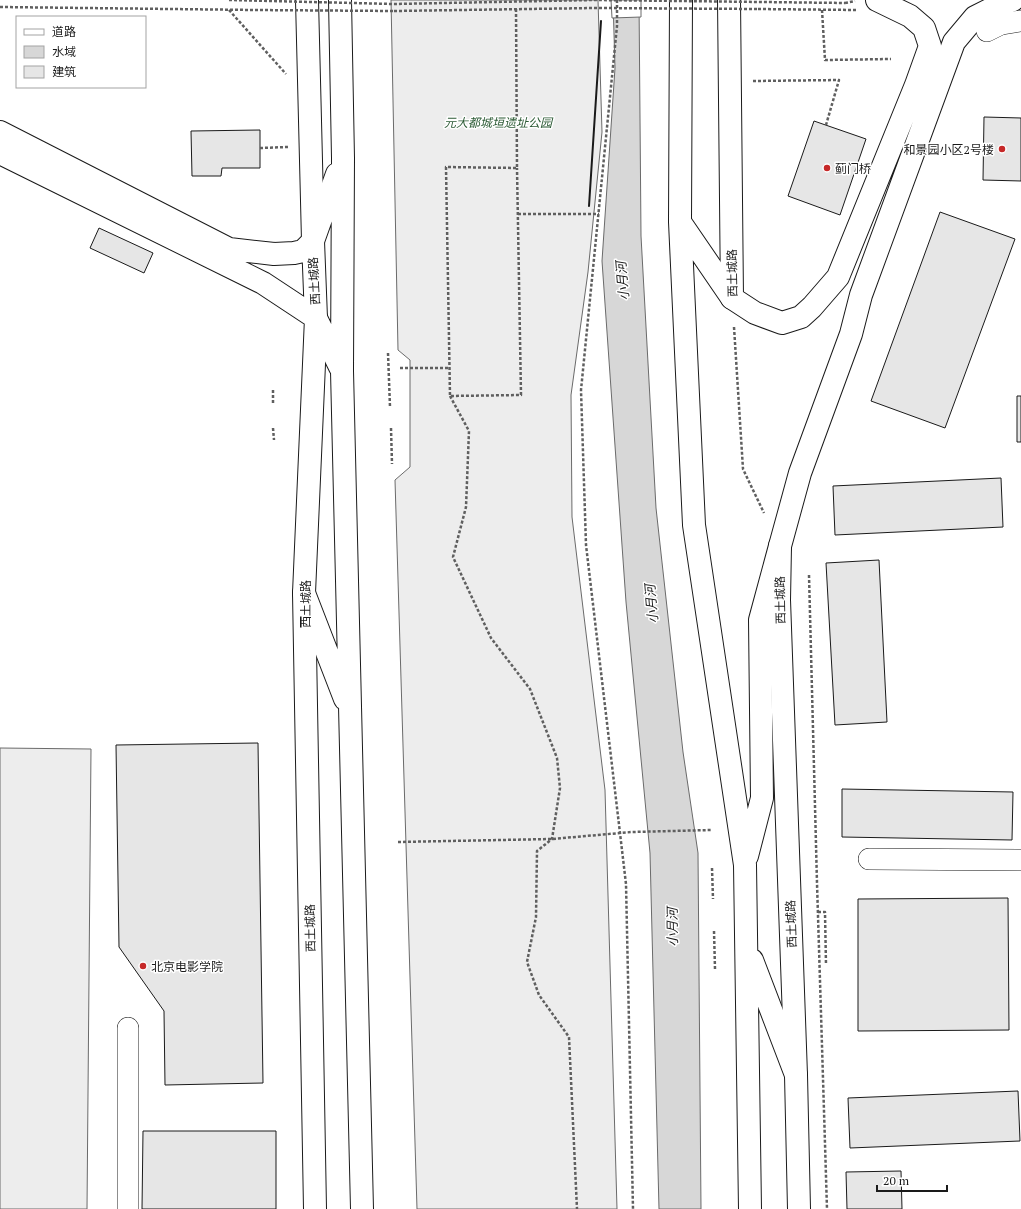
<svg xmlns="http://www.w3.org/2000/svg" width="1021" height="1209" font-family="'PT Serif','Noto Sans SC',serif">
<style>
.built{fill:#ededed;stroke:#6a6a6a}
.water{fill:#d7d7d7;stroke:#6a6a6a}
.pier{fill:#fff;stroke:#6a6a6a}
.building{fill:#e6e6e6;stroke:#1a1a1a}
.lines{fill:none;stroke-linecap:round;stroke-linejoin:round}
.minor-casing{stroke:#1a1a1a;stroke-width:22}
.tertiary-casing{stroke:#1a1a1a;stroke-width:24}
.trunk-casing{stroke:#1a1a1a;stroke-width:24}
.path{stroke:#5f5f5f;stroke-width:2.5;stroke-dasharray:3 2;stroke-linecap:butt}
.minor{stroke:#fff;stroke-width:21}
.tertiary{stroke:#fff;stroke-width:22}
.trunk{stroke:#fff;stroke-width:22}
.path-bridge{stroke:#5f5f5f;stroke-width:2.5;stroke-dasharray:3 2;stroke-linecap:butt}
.wall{stroke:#1a1a1a;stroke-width:2}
.poi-dot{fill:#c62828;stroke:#fff;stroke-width:1.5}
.labels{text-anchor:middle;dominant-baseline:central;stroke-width:3;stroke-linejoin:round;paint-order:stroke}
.park-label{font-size:12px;font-style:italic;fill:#2b5a34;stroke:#fff}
.poi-label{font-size:12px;fill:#1a1a1a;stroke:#fff;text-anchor:start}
.street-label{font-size:12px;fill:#1a1a1a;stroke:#fff}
.water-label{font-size:13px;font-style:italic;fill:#1a1a1a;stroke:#fff}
</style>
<rect width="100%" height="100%" fill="#fff"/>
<path class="built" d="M 391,0 L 598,0 L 602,132 L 588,272 L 571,395 L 572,517 L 605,790 L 617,1209 L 417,1209 L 395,480 L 410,467 L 410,360 L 398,350 Z
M 0,748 L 91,749 L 87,1209 L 0,1209 Z"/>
<path class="water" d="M 613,0 L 639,0 L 641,236 L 656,508 L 683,752 L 698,853 L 701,1209 L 659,1209 L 650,853 L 626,602 L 602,261 L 615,68 Z"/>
<path class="pier" d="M 611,0 L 641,0 L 641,17 L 612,18 Z"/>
<path class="building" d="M 984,117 L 1021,118 L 1021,181 L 983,180 Z
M 814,121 L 866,139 L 840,215 L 788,196 Z
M 260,130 L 260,168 L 222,168 L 221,176 L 192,176 L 191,131 Z
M 940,212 L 1015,239 L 945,428 L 871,401 Z
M 99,228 L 153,253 L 144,273 L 90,248 Z
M 1017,396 L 1021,396 L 1021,442 L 1017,442 Z
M 1001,478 L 1003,527 L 835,535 L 833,486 Z
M 879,560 L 887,722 L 835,725 L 826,563 Z
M 258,743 L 263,1083 L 165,1085 L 164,1011 L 119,947 L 116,745 Z
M 842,789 L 1013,792 L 1012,840 L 842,837 Z
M 1008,898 L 1009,1030 L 858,1031 L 858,899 Z
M 1018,1091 L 1020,1141 L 850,1148 L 848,1098 Z
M 143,1131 L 276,1131 L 276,1209 L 142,1209 Z
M 901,1171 L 902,1209 L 847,1209 L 846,1172 Z"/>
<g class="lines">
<g class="minor-casing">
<path id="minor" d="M 987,31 L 1001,24 L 1021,21
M 869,859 L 1021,860
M 128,1209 L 128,1028"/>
</g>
<g class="tertiary-casing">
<path id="tertiary" d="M 307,0 L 313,241 L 316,318 L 304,593 L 315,1209
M 729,0 L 732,298 L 755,313 L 782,323 L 801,317 L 812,307 L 838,277 L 916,85 L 930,46 L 924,28 L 910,16 L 877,0
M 0,132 L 229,249 L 274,254 L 294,253 L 303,251 L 313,241
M 0,153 L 263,283 L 316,318
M 799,1209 L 796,1075 L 779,600 L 780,546 L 800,473 L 851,334 L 861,295 L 954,42 L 975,17 L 991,9 L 1013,0"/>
</g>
<g class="trunk-casing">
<path id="trunk" d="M 340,0 L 343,158 L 342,371 L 362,1209
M 681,0 L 680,222 L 694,525 L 745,865 L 750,1209
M 680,222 L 732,298
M 313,241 L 337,174
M 316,318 L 340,367
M 304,593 L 345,699
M 747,856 L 762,798 L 760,620 L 780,546
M 752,960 L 796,1075"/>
</g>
<path class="path" d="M 617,0 L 617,26 L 581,390 L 586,545 L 626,884 L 633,1209
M 845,3 L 855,1
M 0,7 L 255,10
M 516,9 L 517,168 L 446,167 L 450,396 L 521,395 L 517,168
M 758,9 L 857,10
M 229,10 L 286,74
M 822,10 L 825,60 L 891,59
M 394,11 L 594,8
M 753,81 L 839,80 L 826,125
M 260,148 L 288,147
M 518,214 L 599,214
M 734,327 L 743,469 L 764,513
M 388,353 L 390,407
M 400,368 L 450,368
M 273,390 L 273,403
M 450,396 L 469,431 L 466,507 L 453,557 L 491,638 L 530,689 L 557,758 L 560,788 L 552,839 L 537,851 L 536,917 L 527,962 L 539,995 L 569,1037 L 577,1209
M 273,428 L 274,440
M 391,428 L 392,464
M 809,575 L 817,883 L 827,1209
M 398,842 L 552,839 L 632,832 L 711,830
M 712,868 L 713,899
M 818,912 L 825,912 L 826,965
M 714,931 L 715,969"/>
<use href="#minor" class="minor"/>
<use href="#tertiary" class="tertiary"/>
<use href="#trunk" class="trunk"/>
<path class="path-bridge" d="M 229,0 L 394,4 L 595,0 L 845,3
M 594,8 L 758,9
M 255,10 L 394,11"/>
<path class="wall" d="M 589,206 L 601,21"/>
</g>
<g class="poi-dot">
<circle cx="1002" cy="149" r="4"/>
<circle cx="827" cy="168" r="4"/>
<circle cx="143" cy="966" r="4"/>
</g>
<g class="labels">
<g class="park-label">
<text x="498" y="122">元大都城垣遗址公园</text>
</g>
<g class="poi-label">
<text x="994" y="149" text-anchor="end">和景园小区2号楼</text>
<text x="835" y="168">蓟门桥</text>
<text x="151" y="966">北京电影学院</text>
</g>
<g class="street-label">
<text transform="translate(732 273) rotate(-91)">西土城路</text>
<text transform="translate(314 281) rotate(-93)">西土城路</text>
<text transform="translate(780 600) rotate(-91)">西土城路</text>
<text transform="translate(305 604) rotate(-90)">西土城路</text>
<text transform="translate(791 924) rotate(-92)">西土城路</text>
<text transform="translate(310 928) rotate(-91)">西土城路</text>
</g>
<g class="water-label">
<text transform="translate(622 281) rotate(-95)">小月河</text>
<text transform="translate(651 604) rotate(-95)">小月河</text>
<text transform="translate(672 927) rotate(-91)">小月河</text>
</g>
</g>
<rect x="16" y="16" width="130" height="72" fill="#ffffff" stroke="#a3a3a3"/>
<rect x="24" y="29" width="20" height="6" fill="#ffffff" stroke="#a3a3a3"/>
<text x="52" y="36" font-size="12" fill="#1a1a1a">道路</text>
<rect x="24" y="46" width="20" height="12" fill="#d7d7d7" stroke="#a3a3a3"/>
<text x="52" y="56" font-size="12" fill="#1a1a1a">水域</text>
<rect x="24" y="66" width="20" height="12" fill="#e6e6e6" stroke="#a3a3a3"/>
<text x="52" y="76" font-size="12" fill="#1a1a1a">建筑</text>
<path d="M877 1185v6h70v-6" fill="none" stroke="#1a1a1a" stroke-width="2"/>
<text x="883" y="1185" font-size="12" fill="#1a1a1a" stroke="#ffffff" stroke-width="3" paint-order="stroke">20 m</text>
</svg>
